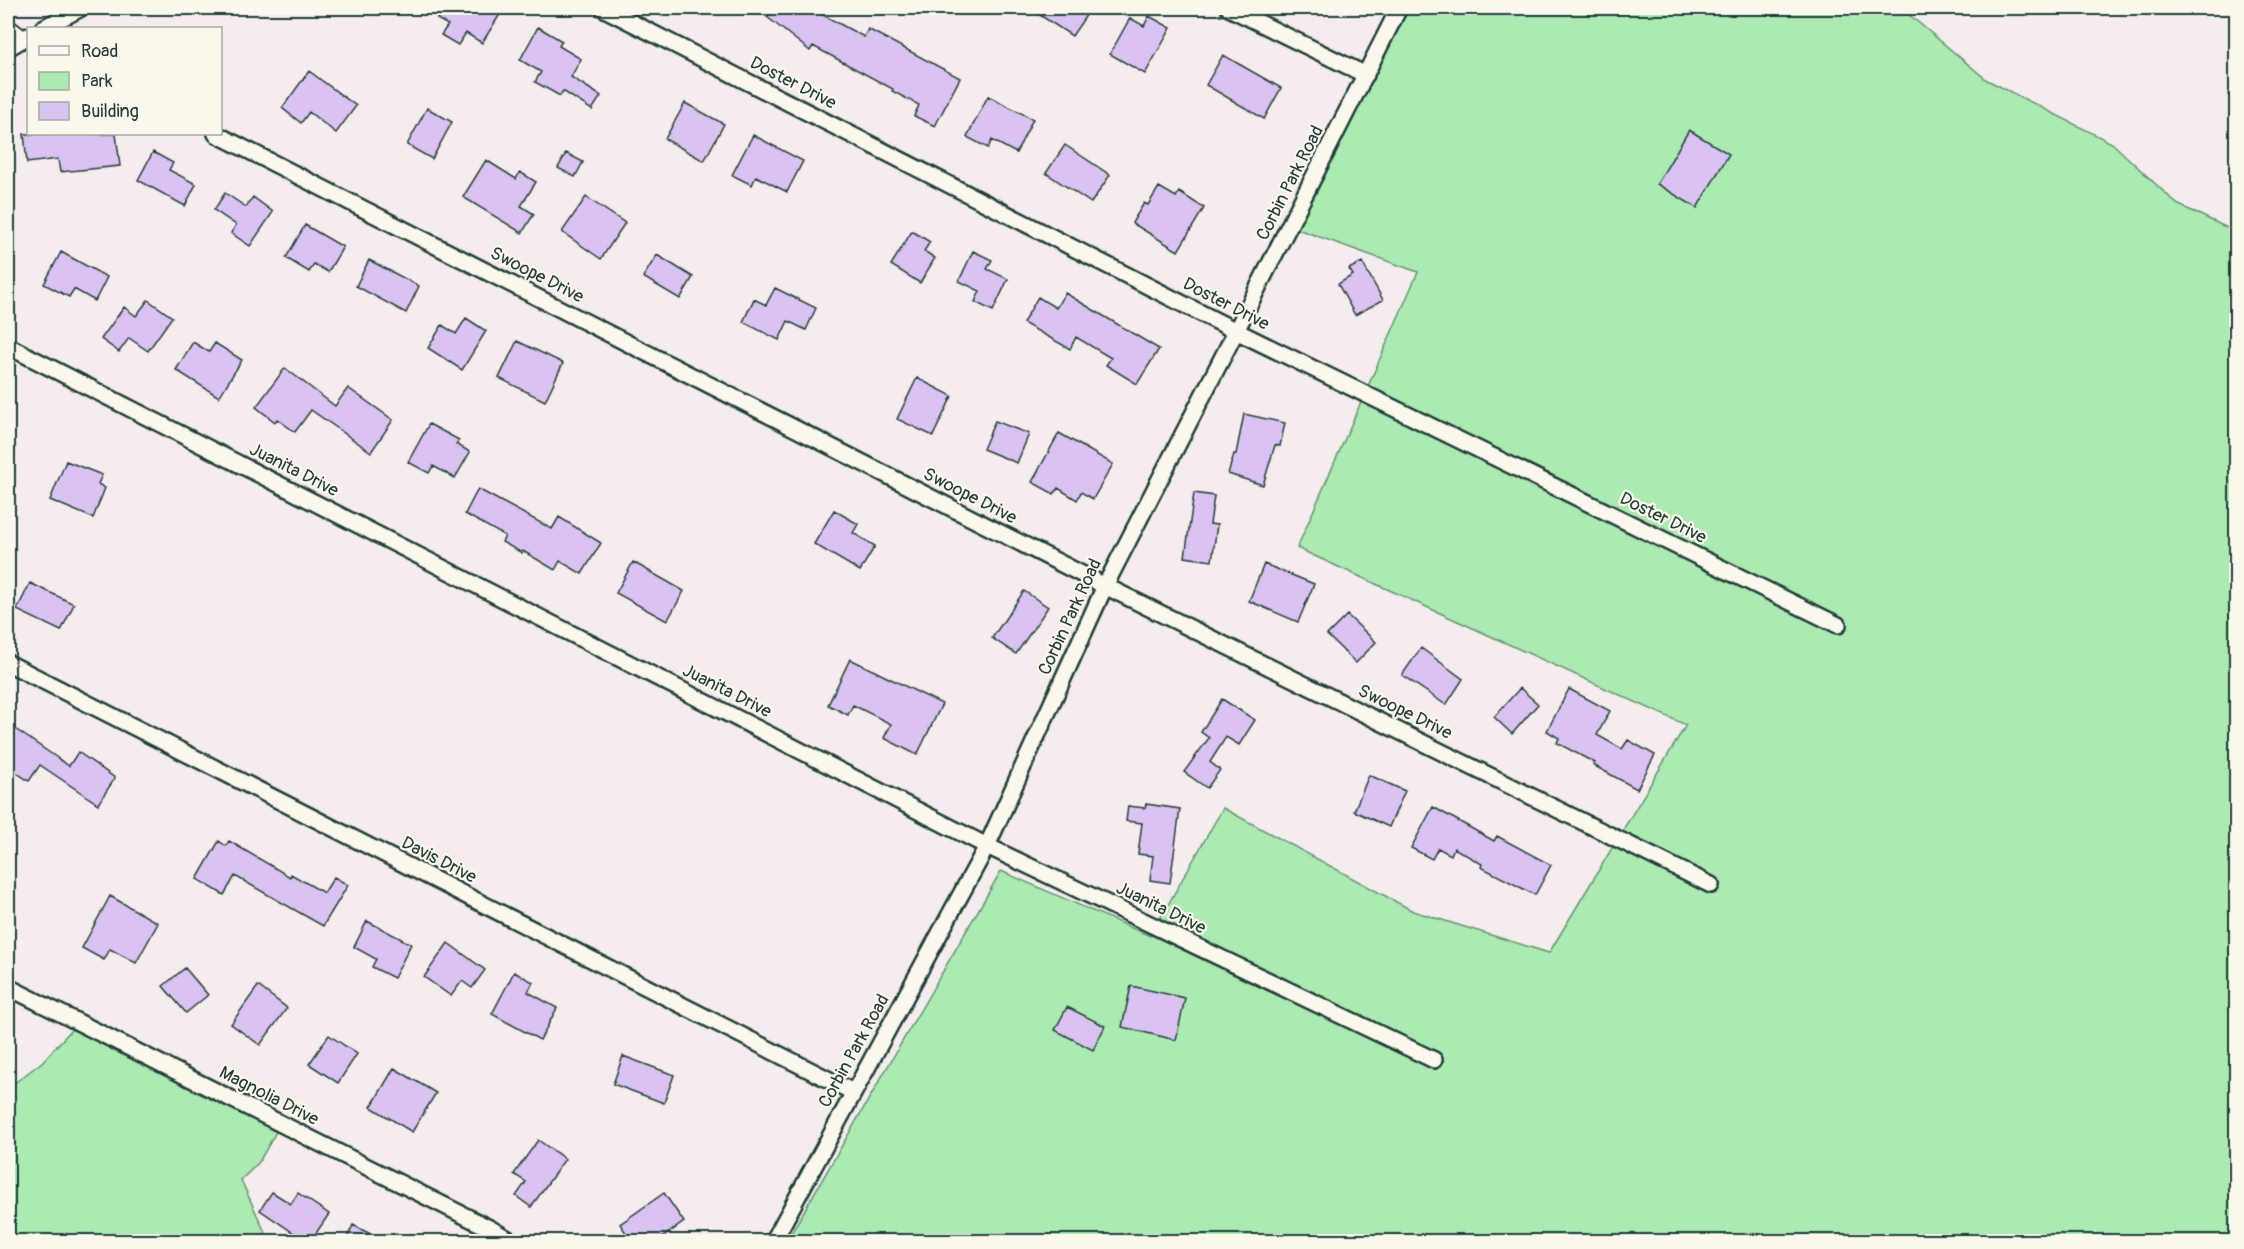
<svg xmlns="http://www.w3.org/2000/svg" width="2244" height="1249" font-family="Pangolin,sans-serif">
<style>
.green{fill:#abeab2;stroke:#659473;stroke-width:1.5}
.building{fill:#dac2f2;stroke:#1f3d34;stroke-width:1.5}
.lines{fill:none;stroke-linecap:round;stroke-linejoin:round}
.lane-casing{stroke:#1f3d34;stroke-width:12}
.street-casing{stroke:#1f3d34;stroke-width:20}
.lane{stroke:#fbf7ec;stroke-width:8}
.street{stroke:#fbf7ec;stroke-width:15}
.labels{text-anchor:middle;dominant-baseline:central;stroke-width:4.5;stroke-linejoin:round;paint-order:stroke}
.street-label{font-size:18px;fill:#1f3d34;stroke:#fbf7ec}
</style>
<rect width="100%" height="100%" fill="#f4eced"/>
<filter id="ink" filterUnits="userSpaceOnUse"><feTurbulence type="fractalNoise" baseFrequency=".0167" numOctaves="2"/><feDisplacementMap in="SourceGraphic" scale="12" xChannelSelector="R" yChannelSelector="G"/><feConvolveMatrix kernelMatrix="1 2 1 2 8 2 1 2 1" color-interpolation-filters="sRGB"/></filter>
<g filter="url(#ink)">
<path class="green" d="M 1391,8 L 1901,8 L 1987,80 L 2112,143 L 2177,204 L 2236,232 L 2236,1241 L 786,1242 L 1001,871 L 1150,936 L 1223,808 L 1413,911 L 1549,953 L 1686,725 L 1297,548 L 1418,272 L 1289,226 Z
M 72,1029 L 277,1130 L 259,1162 L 241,1180 L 269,1241 L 8,1242 L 8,1088 L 42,1062 Z"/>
<path class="building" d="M 444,8 L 504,8 L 482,43 L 466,33 L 458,45 L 441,35 L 448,25 L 437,19 Z
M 775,8 L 828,8 L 823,15 L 864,37 L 868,29 L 960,78 L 935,126 L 914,116 L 919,105 L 892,91 L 893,89 L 813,46 L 810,51 L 767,17 Z
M 1029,8 L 1091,8 L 1072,36 Z
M 1149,16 L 1171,28 L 1145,74 L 1110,54 L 1130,18 L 1144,26 Z
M 538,27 L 562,41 L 559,46 L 581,59 L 571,77 L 601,96 L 592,110 L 563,91 L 560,96 L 535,82 L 541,72 L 520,60 Z
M 1223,55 L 1281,88 L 1264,119 L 1206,85 Z
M 309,71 L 356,106 L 336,133 L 309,112 L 301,123 L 282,108 Z
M 988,96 L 1033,119 L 1016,153 L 992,140 L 988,148 L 967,137 Z
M 685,103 L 724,124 L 704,161 L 665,139 Z
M 427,108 L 452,122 L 432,159 L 407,145 Z
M 1689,130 L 1729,154 L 1697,208 L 1657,184 Z
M 24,134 L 116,134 L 120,166 L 60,172 L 58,159 L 27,163 Z
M 753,135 L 803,161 L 787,192 L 756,176 L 752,185 L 732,175 Z
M 1065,145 L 1110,175 L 1091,203 L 1046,173 Z
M 153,152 L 173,163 L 169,170 L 196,184 L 185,206 L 138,180 Z
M 566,153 L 583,162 L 575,177 L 558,168 Z
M 486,160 L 516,179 L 520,172 L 536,182 L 521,206 L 534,214 L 522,233 L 463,197 Z
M 1159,187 L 1176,197 L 1179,192 L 1204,208 L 1178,251 L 1132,223 L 1144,203 L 1148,205 Z
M 225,193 L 246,207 L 253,197 L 273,212 L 250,246 L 231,233 L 236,225 L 214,210 Z
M 586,197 L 625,223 L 601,259 L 562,232 Z
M 305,225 L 343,247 L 328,272 L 314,264 L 309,272 L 286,258 Z
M 912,231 L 930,242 L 924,251 L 935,258 L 920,283 L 891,265 Z
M 973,251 L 992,260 L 987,269 L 1008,279 L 993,311 L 975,302 L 980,291 L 959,281 Z
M 61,252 L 107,277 L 95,301 L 74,289 L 69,297 L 44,284 Z
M 657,255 L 693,277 L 680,299 L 643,277 Z
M 369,260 L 419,286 L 406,313 L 356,286 Z
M 1362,262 L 1383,300 L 1355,315 L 1338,284 L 1353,275 L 1349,269 Z
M 775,288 L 816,308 L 806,330 L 788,321 L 779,340 L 743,322 L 754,299 L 766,305 Z
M 1065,293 L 1159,349 L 1137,384 L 1106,365 L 1111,358 L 1076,337 L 1070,349 L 1023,323 L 1038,297 L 1056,308 Z
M 148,300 L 172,317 L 148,351 L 129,338 L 119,352 L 101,339 L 124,307 L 136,316 Z
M 466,318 L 486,331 L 462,370 L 428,348 L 442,325 L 456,334 Z
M 517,341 L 563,363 L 545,401 L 499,378 Z
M 193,342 L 209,352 L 215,343 L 242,360 L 219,397 L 176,370 Z
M 285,368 L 335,406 L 348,388 L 393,420 L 371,452 L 311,410 L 295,432 L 277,419 L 275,422 L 256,407 Z
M 917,378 L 952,396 L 933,436 L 897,419 Z
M 1244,414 L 1285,423 L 1280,446 L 1275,445 L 1263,485 L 1228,474 L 1234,454 L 1236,454 Z
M 995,421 L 1029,434 L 1017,463 L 983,449 Z
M 429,424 L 459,440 L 456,444 L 470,452 L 455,478 L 433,466 L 429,473 L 408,462 Z
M 1059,433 L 1113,464 L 1093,499 L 1081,492 L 1077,500 L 1058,488 L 1054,494 L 1032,482 Z
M 66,461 L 102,475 L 98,484 L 105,488 L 93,518 L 50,500 Z
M 478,489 L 552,529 L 559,517 L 601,543 L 582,574 L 560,561 L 555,570 L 523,551 L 522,553 L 502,542 L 505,536 L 465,514 Z
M 1194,493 L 1214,496 L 1210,524 L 1217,525 L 1212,561 L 1185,557 Z
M 834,510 L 858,524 L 853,533 L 875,546 L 860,571 L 814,544 Z
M 633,562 L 684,591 L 667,621 L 616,593 Z
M 1264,564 L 1314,584 L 1298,622 L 1249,601 Z
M 30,583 L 74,604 L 61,631 L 17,610 Z
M 1024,591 L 1048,607 L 1016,654 L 992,638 Z
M 1347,615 L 1376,642 L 1356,663 L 1327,635 Z
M 1421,648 L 1463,679 L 1446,705 L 1402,675 Z
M 850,659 L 942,704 L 917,755 L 884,738 L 891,724 L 853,705 L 848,715 L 828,705 Z
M 1520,688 L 1538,704 L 1512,734 L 1494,717 Z
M 1569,689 L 1610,711 L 1597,735 L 1622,749 L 1628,740 L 1655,755 L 1637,789 L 1593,765 L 1595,763 L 1557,743 L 1559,738 L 1547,731 Z
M 1222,699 L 1255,720 L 1239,745 L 1226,737 L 1210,762 L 1220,770 L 1207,788 L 1184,772 L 1209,738 L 1201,732 Z
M 8,724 L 69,766 L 78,752 L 115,778 L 98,804 L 40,765 L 29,781 L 8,767 Z
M 1369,775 L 1405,791 L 1389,827 L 1354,811 Z
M 1146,804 L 1180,809 L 1170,883 L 1150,880 L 1153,856 L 1138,854 L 1142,823 L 1126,821 L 1128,806 L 1145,808 Z
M 1433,807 L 1494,841 L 1497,836 L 1551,865 L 1535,895 L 1481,867 L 1482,864 L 1454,848 L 1451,855 L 1438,848 L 1432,859 L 1411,848 Z
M 219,841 L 226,846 L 229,841 L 290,877 L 291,874 L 324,893 L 334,877 L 348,885 L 323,926 L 235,876 L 224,895 L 197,879 Z
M 110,896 L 158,923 L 136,963 L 110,949 L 104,960 L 82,948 Z
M 367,921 L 411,944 L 394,978 L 372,967 L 376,959 L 354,947 Z
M 448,943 L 485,970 L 472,988 L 462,981 L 451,996 L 424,977 Z
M 185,968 L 208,995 L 186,1013 L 163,986 Z
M 514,972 L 533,982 L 528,992 L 557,1008 L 540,1040 L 492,1014 Z
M 258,986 L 287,1008 L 260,1045 L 231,1024 Z
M 1131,986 L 1185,998 L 1176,1040 L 1122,1027 Z
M 1067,1007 L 1105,1026 L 1093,1050 L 1055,1030 Z
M 329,1035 L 357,1054 L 338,1083 L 309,1064 Z
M 623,1056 L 674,1075 L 664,1103 L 613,1084 Z
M 394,1068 L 436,1093 L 412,1132 L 371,1107 Z
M 538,1140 L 565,1159 L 531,1207 L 516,1196 L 526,1182 L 514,1174 Z
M 272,1192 L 291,1204 L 298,1193 L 329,1214 L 310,1242 L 307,1242 L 260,1210 Z
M 664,1193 L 684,1222 L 656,1242 L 632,1242 L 620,1224 Z
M 353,1225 L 386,1242 L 345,1242 Z"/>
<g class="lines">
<g class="lane-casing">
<path id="lane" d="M 8,23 L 27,37"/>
</g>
<g class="street-casing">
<path id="street" d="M 603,8 L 1236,331 L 1838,625
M 1229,8 L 1366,75
M 43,28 L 81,8
M 8,48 L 28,36
M 216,134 L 1105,586 L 1711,885
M 8,346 L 987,846 L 1434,1060
M 8,663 L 853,1092
M 8,987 L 491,1229 L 513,1242
M 773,1242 L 987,846 L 1105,586 L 1236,331 L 1399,8"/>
</g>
<use href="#lane" class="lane"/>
<use href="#street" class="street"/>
</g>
</g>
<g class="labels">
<g class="street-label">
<text transform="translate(793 83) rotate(27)">Doster Drive</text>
<text transform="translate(1290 183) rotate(-63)">Corbin Park Road</text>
<text transform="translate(537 275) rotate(27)">Swoope Drive</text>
<text transform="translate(1226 304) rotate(27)">Doster Drive</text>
<text transform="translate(294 470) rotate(27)">Juanita Drive</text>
<text transform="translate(970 496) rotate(27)">Swoope Drive</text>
<text transform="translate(1663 518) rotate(26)">Doster Drive</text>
<text transform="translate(1070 617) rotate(-65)">Corbin Park Road</text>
<text transform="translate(727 691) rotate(27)">Juanita Drive</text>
<text transform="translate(1405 712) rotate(26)">Swoope Drive</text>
<text transform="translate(439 860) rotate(27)">Davis Drive</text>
<text transform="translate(1161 908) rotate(26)">Juanita Drive</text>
<text transform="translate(854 1051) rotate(-61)">Corbin Park Road</text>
<text transform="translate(269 1096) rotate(27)">Magnolia Drive</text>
</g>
</g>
<rect width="2244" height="1249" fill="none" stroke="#fbf7ec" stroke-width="30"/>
<rect x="15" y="15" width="2214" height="1219" fill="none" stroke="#1f3d34" stroke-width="2" filter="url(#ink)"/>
<rect x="27" y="27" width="195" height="108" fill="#fbf7ec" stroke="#a3ada2" stroke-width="1.5"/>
<rect x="39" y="46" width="30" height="9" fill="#fbf7ec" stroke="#a3ada2" stroke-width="1.5"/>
<text x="81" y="57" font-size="18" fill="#1f3d34">Road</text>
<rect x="39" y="72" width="30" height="18" fill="#abeab2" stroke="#a3ada2" stroke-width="1.5"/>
<text x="81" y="87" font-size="18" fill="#1f3d34">Park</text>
<rect x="39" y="102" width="30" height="18" fill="#dac2f2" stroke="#a3ada2" stroke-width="1.5"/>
<text x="81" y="117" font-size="18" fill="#1f3d34">Building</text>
</svg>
